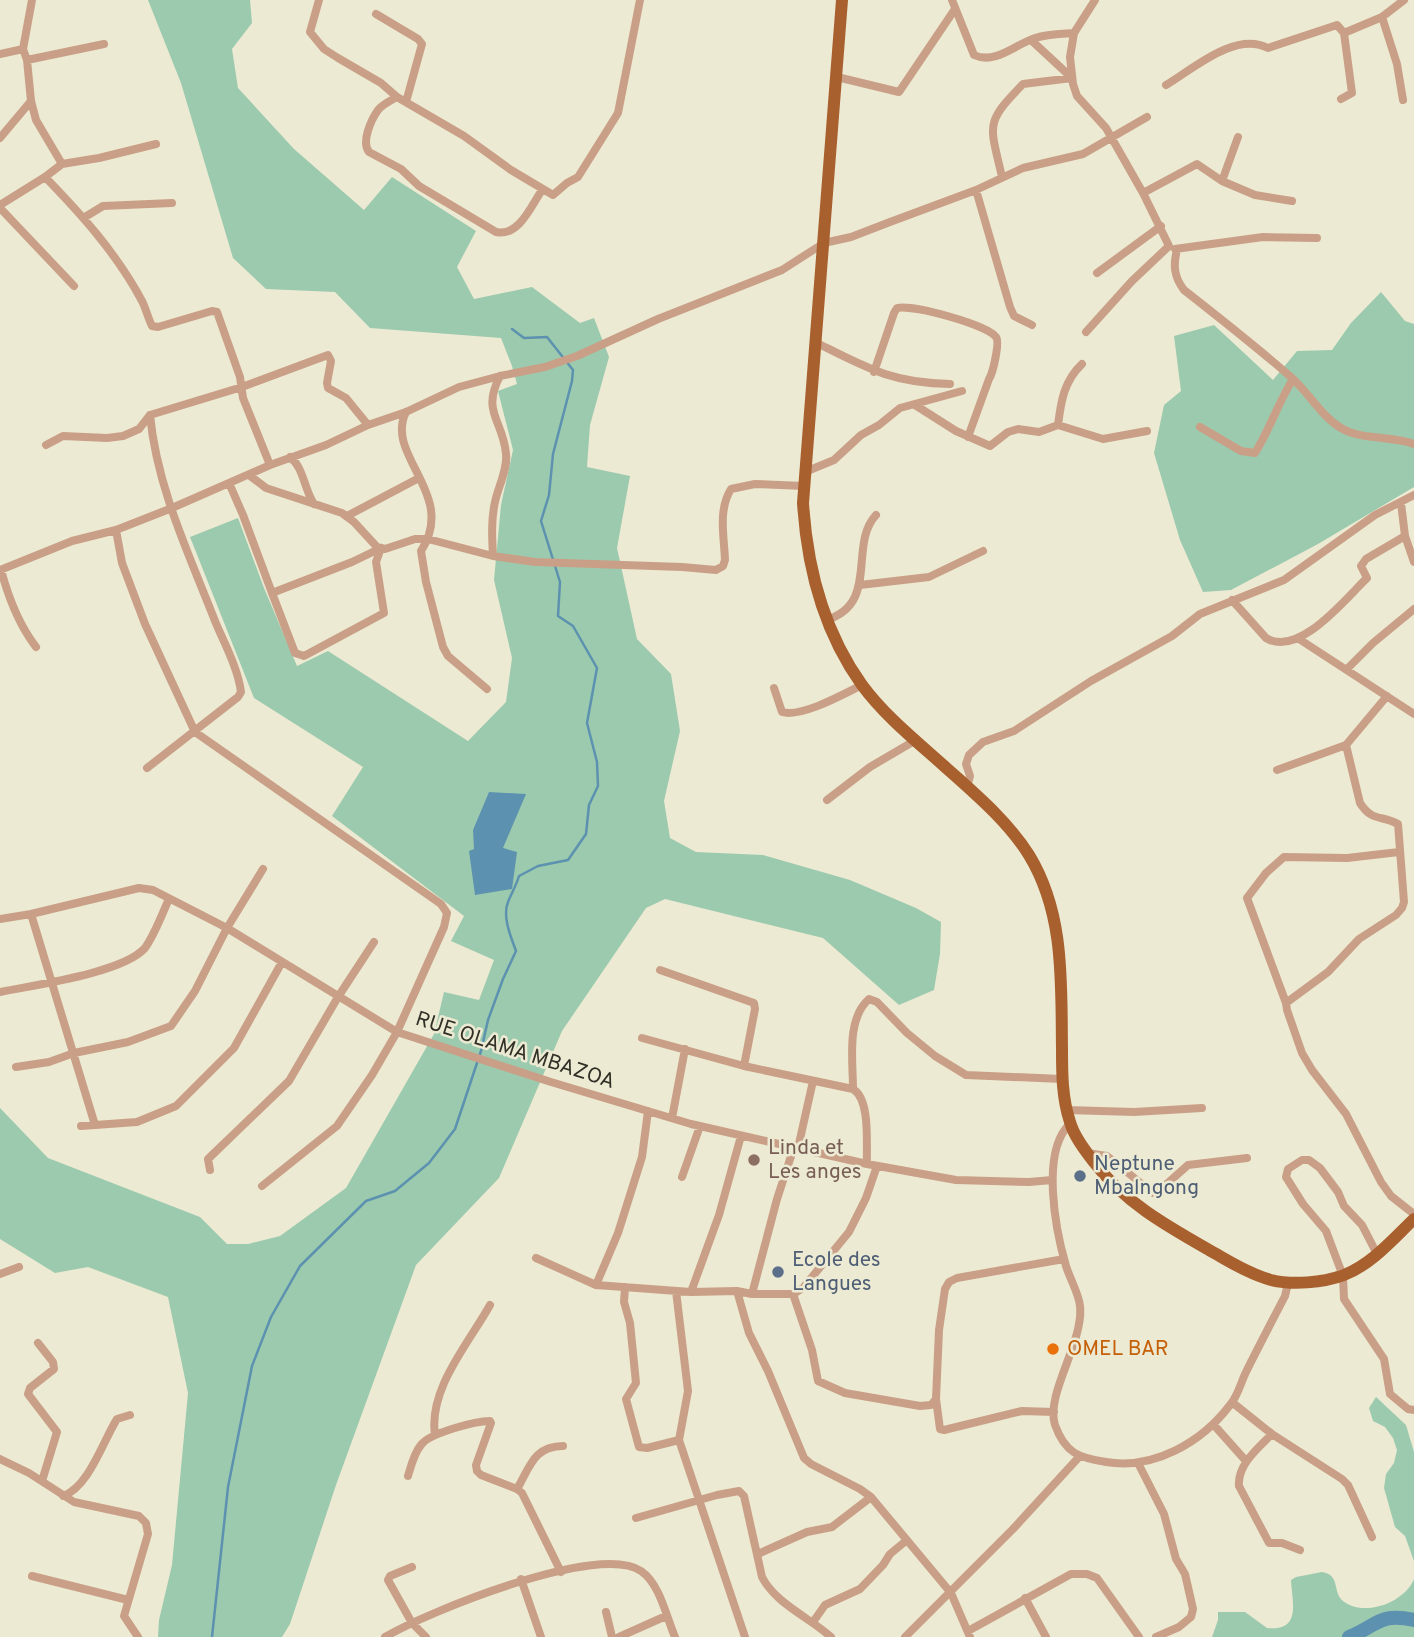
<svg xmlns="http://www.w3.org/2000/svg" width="1414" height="1637" font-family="Overpass,sans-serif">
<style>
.green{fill:#9ccaae}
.water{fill:#5c92af}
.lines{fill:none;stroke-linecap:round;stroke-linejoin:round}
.stream{stroke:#5c92af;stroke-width:2.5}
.river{stroke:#5c92af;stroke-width:14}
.minor{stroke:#c9a087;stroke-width:8}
.primary{stroke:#a8602f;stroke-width:12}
.education-dot{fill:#8d6e63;stroke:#edead3;stroke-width:2.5}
.service-dot{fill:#5c6f8a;stroke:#edead3;stroke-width:2.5}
.food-dot{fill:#e8710a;stroke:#edead3;stroke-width:2.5}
.labels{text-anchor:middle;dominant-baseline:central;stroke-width:5;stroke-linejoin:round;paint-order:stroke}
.street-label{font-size:21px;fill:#313027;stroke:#edead3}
.education-label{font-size:21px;fill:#785e54;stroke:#edead3;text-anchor:start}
.service-label{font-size:21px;fill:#4e5e75;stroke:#edead3;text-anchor:start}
.food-label{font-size:21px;fill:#c56008;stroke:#edead3;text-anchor:start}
</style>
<rect width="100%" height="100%" fill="#edead3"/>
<path class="green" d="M 148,0 L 250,0 L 252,23 L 232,49 L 238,88 L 294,149 L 364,210 L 392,177 L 476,231 L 457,267 L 474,299 L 532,287 L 580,323 L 594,318 L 609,357 L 590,425 L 587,467 L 630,476 L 617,548 L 637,639 L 671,674 L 680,731 L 664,801 L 670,838 L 696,852 L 763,855 L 850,880 L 916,908 L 941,922 L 940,954 L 934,990 L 899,1005 L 823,938 L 665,899 L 646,908 L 562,1031 L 499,1178 L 416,1265 L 336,1485 L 290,1624 L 282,1637 L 158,1637 L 159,1620 L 172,1565 L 188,1393 L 168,1297 L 88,1267 L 55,1273 L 0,1239 L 0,1108 L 48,1158 L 200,1217 L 227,1244 L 248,1244 L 280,1236 L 346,1188 L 434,1034 L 444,992 L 479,1000 L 494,960 L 451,941 L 464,916 L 332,816 L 363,767 L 254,698 L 190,537 L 238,518 L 264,588 L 297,666 L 328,651 L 468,741 L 506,702 L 512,658 L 494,580 L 501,505 L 513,450 L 498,391 L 517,384 L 512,366 L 501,338 L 370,328 L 335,292 L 266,289 L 233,258 L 181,83 Z
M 1381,292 L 1405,321 L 1414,324 L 1414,487 L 1318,544 L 1231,590 L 1203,592 L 1180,540 L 1154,453 L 1164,405 L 1181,391 L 1174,336 L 1214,325 L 1273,380 L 1297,351 L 1332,350 L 1351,323 Z
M 1376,1397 L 1406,1425 L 1414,1452 L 1414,1561 L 1405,1536 L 1395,1527 L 1384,1488 L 1386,1474 L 1394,1463 L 1397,1450 L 1393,1438 L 1385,1427 L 1373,1421 L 1369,1408 Z
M 1322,1572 C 1341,1575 1332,1592 1343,1601 C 1365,1618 1405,1602 1414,1579 L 1414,1637 L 1212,1637 L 1218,1620 L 1218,1612 L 1245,1612 L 1267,1628 C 1302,1632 1292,1602 1291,1580 L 1296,1577 Z"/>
<path class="water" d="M 489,792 L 526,794 L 503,848 L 517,852 L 512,889 L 475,895 L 469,851 L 474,849 L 473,830 Z"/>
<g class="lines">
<path class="stream" d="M 212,1637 L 228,1487 L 252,1366 L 271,1317 L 300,1266 L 366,1201 L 395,1191 L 429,1163 L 455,1129 L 481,1051 L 488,1020 L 503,979 L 516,951 C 511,937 502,917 508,902 C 512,892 516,886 519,876 L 538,866 L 568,860 L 586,834 L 589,805 L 598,786 L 597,762 L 587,723 L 597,668 L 573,626 L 558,616 L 560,582 L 541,521 L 549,495 L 553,454 L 572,381 L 573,370 L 547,337 L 524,338 L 512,329"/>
<path class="river" d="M 1349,1637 C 1377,1626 1379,1612 1414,1620"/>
<path class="minor" d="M 32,0 L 23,49 L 27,60 L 31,101 L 36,120 L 62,164
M 319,0 L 310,32 L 324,49 L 338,58 L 381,83 L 397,97 L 464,136 L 511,170 L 553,195 L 567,183 L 578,177 L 618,113 L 640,0
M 952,0 L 974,55 C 995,65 1016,44 1035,38 C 1048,34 1061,34 1074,33
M 1095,0 L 1074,33 L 1070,57 L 1073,84 L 1077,96 L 1106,128 L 1143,193 L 1197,164 L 1222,181 L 1255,195 L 1292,201
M 376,14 L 418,39 L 422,44 L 406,102
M 1382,17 L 1397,64 L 1403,100
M 1344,33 L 1382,17 L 1404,0
M 1031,40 L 1072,78
M 0,54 L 23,49
M 27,60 L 104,44
M 837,77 L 899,92 L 955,9
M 1166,85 C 1193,69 1235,31 1268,48 L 1337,25 L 1344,33 L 1352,93 L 1341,99
M 397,97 C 390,101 383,104 378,110 C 371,120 361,142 369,152 L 401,169 L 419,186 L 496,232 C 519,237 531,206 542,190
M 0,138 L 31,101
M 45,177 C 82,215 117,254 142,301 C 146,309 148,318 152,326 L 158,327 L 212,311 L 217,312 L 240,377 L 243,398 L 270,465
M 1002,177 C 990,124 984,124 1023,84 L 1072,78
M 1222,181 L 1238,137
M 976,190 L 1010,307 L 1014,316 L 1032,325
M 0,205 L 45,177 L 62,164 L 99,158 L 156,144
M 0,208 L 74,286
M 85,217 L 103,206 L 172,203
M 1175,249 L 1263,237 L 1317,238
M 1177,250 C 1173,265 1174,277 1184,290 C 1221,319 1258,348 1292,378 C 1309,393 1321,416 1341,428 C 1363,441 1391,435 1414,444
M 1097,273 L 1161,226
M 1086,332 L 1132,281 L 1169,246 L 1143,193
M 817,343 C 867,368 892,383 950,384
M 874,372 L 894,313 L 897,308 C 912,304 988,325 996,337 C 1000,342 993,373 989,379 L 968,437
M 915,405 L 956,431 L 990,446 L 1008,432 L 1018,429 L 1039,432 L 1058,425 L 1103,439 L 1147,431
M 406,412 C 384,456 458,494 421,551 L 426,582 L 443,647 L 448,656 L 487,689
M 1058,425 C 1061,401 1064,381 1082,364
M 1200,427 L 1241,451 L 1255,453 C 1270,429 1278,403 1293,379
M 46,445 L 63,436 L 107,438 L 123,436 L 139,429 L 150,415 L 242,387 L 328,355 L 331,361 L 327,383 L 328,388 L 346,398 L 368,425
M 290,457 C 304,468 304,489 314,504
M 805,472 L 834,460 L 861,435 L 879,425 L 900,408 L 962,391
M 249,475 L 266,488 L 342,513 L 354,522 L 377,547 L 385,549 L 415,539 L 428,539 L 493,556 L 535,562 L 682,567 L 716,570 L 723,566 L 725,560 C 724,536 718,510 731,489 L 755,484 L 804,486
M 229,483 L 243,515 L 272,593
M 1401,503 L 1405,536 L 1414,562
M 347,516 L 419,478
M 116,530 L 122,563 L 145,624 L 195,732 L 441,904 L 447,913 L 444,927 L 397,1032 L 372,1075 L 337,1126 L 262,1186
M 381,548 L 376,562 L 384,613 L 304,656 L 295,653 L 272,593 L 352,562 Z
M 493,556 C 492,538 491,520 495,502 C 498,487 508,469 506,454 C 503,420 481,412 500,376
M 0,570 L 72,541 L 116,530 L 172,508 L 270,465 L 326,445 L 368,425 L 406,412 L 459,387 L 500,376 L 545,367 L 577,356 L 658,319 L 782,270 L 824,243 L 851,237 L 890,222 L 976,190 L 1023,168 L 1083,154 L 1147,117
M 1,570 C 8,596 19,625 36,647
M 860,585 L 929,577 L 983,551
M 1232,600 L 1266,638 C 1299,658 1346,598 1367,578 L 1361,566 L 1366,559 L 1405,536
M 826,620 C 880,604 848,545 876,515
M 1299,639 L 1414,714
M 1347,669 L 1373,643 L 1414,609
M 774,688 L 782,712 C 801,718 844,694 862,685
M 1346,745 L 1360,803 C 1372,822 1382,815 1398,824 L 1404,902 L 1402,908 L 1396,915 L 1359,939 L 1328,972 L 1286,1003 L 1287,1010 L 1302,1053 L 1312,1070 L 1346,1114 L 1381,1182 L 1391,1196 L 1414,1214
M 147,768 L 238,697 L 241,692 C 238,668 224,643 215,621 C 189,554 157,488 150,415
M 1277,770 L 1346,745 L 1387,696
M 967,787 L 970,776 L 966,764 L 969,755 L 983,742 L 1014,731 L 1091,681 L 1172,636 L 1200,614 L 1284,580 L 1375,515 L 1414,495
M 827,800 L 870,767 L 916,740
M 31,914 L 95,1125
M 0,919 L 31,914 L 139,888 L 153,890 L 227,928 L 397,1032 L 551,1082 L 691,1124 L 867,1164 L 956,1180 L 1029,1182 L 1052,1180
M 660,970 L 754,1003 L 755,1009 L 744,1066
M 0,992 C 34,985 123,973 145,948 C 155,934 162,914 169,899
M 1286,1003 L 1247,898 L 1266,873 L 1284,857 L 1347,858 L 1399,852
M 642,1038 L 744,1066 L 853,1089 C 871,1100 866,1145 867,1164
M 16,1067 L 49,1062 L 74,1053 L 128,1042 L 171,1026 L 195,991 L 227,928 L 263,869
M 853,1089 C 853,1061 846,1019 869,999 L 877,1002 L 907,1033 L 935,1056 L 966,1075 L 1062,1079
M 1067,1110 L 1134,1112 L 1202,1108
M 672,1118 L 685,1049
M 1070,1124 C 1040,1151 1056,1232 1066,1266 C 1070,1279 1079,1294 1080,1306 C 1084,1342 1045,1394 1055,1425 C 1065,1453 1079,1458 1106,1462 C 1154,1470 1202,1442 1230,1405 C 1238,1396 1241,1382 1246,1372 C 1259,1346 1272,1321 1285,1296 L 1288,1283
M 81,1126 L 137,1122 L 176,1106 L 234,1048 L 282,962
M 798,1148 L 813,1081
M 1087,1153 L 1107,1156 L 1153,1193 L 1160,1190 L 1188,1165 L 1247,1158
M 210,1170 L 208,1159 L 289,1081 L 338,997 L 374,942
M 682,1177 L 700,1126
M 1377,1254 L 1362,1225 L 1344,1206 L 1338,1192 L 1320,1168 L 1309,1160 L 1302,1160 L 1288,1169 L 1286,1177 L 1303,1204 L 1326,1231 L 1343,1276 L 1344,1299 L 1384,1359 L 1390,1394 L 1408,1409 L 1414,1410
M 536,1258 L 596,1285 L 691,1292 L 737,1291 L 752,1294 L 793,1294 L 803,1288 L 849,1232 L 866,1198 L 877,1166
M 0,1274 L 19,1267
M 596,1285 L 618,1233 L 642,1157 L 648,1111
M 625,1287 L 624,1302 L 630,1323 L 636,1383 L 626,1399 L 639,1447 L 647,1448 L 679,1440 L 745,1637
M 676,1291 L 688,1391 L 679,1440
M 737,1291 L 749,1333 L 768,1371 L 804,1458 L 811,1464 L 860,1489 L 871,1497 L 951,1593 L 970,1637
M 691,1292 L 719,1215 L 741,1136
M 752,1294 L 777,1199 L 794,1147
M 793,1294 L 812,1350 L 818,1381 L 845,1393 L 920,1406 L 931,1405 L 936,1399 L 939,1330 L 945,1289 L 949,1282 L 957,1278 L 1064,1259
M 38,1343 L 53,1362 L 54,1369 L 30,1388 L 28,1394 L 57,1432 L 42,1481
M 936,1399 L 940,1429 L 944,1430 L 1022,1411 L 1054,1412
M 1233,1403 L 1272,1434 L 1342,1479 L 1348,1485 L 1372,1537
M 1213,1424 L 1246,1461
M 1272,1434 C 1259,1447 1237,1465 1239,1486 L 1269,1543 L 1282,1543 L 1300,1550
M 435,1435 C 428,1389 469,1343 490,1305
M 0,1459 L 29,1473 L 74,1502 L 139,1516 L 146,1523 L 148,1534 L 124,1616 L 138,1637
M 1138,1463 L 1164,1514 L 1176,1559 L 1185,1574 L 1193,1609 L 1191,1617 L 1179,1627 L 1156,1637
M 408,1476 C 411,1466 414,1453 421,1445 C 429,1433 476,1421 490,1421 L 491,1423 L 476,1465 L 477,1471 L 481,1475 L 517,1489 L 522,1493 L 561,1572
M 517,1489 C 530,1467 534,1446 563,1446
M 63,1496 C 89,1487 103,1441 117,1419 L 130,1415
M 636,1518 L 717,1495 L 739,1491 L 744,1496 L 762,1577 C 776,1604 809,1617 831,1637
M 758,1554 L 807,1532 L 832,1527 L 871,1497
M 412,1567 L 390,1576 L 388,1580 L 412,1623 L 426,1637
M 32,1576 L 128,1600
M 521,1579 L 541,1637
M 1025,1598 L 1046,1637
M 606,1612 L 612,1637
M 813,1622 L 825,1605 L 860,1589 L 883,1565 L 890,1554 L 907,1540
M 968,1631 L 1071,1574 L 1087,1574 L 1097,1578 L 1139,1637
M 385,1637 C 427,1612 599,1542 641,1571 C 660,1584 666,1616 675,1637
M 619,1637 L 666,1616
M 905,1637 L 1013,1529 L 1079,1457"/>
<path class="primary" d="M 842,0 L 803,503 C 807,567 824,632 862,685 C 884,715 915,740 943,765 C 973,792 1007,820 1029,855 C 1065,914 1061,983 1062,1049 C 1062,1073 1062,1098 1070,1122 C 1074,1136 1084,1149 1093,1161 C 1124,1202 1165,1225 1209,1250 C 1229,1261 1249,1274 1271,1280 C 1292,1285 1323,1283 1344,1275 C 1372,1264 1393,1239 1414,1219"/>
</g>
<circle class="education-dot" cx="754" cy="1160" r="7"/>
<g class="service-dot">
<circle cx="1080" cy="1176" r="7"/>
<circle cx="778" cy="1272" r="7"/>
</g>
<circle class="food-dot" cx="1053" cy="1349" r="7"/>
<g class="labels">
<g class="street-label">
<text transform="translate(515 1051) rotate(18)">RUE OLAMA MBAZOA</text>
</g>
<g class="education-label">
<text x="768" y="1148">Linda et<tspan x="768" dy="24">Les anges</tspan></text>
</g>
<g class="service-label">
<text x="1094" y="1164">Neptune<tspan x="1094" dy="24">Mbalngong</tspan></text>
<text x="792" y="1260">Ecole des<tspan x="792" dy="24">Langues</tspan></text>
</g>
<g class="food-label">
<text x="1067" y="1349">OMEL BAR</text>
</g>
</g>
</svg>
